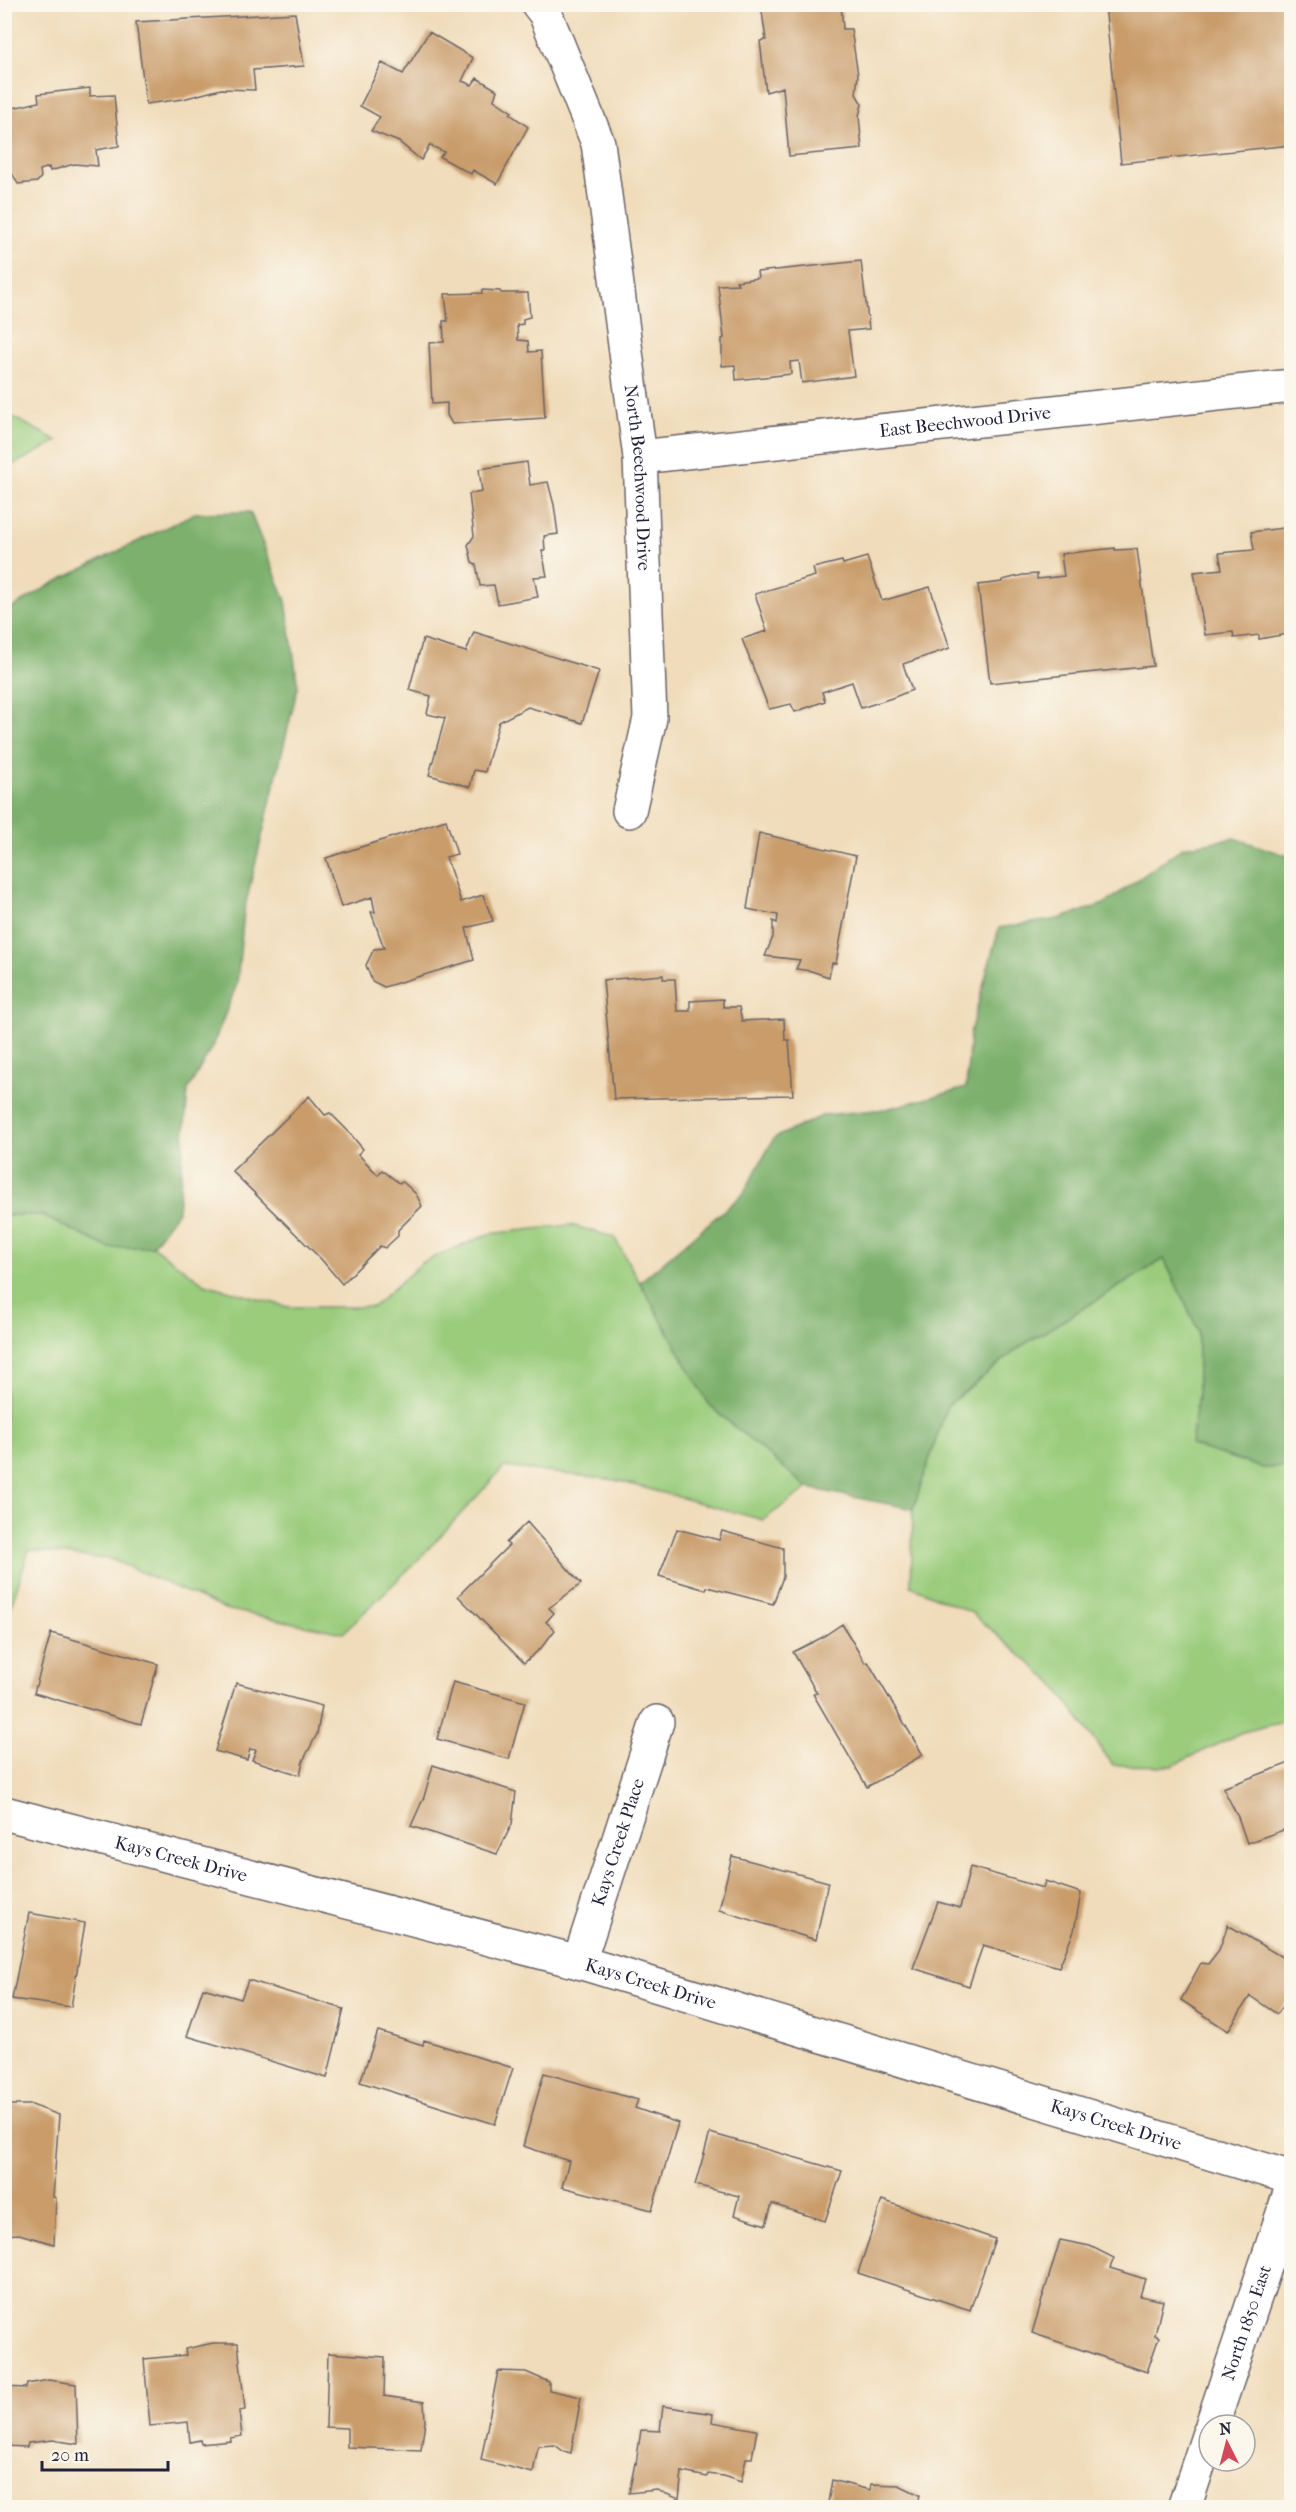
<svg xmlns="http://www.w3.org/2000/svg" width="1296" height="2512" font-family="'IM FELL French Canon',serif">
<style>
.green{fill:#9acc7c;stroke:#5e775c;stroke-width:1.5}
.forest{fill:#7bb06c;stroke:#4e6954;stroke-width:1.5}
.building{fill:#c99c6b}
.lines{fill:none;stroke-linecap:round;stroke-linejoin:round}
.street-casing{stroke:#6a6367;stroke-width:36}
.street{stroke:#fff;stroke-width:33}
.labels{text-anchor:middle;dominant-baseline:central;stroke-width:4.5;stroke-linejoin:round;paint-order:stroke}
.street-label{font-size:18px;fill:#22223b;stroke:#fbf7ec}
</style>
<rect width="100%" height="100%" fill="#fbf7ec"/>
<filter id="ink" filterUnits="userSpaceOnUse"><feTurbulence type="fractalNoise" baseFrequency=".0167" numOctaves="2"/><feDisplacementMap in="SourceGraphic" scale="12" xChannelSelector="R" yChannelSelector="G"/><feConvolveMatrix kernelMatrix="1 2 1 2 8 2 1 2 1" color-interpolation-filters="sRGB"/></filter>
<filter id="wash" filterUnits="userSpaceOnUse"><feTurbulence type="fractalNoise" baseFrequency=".008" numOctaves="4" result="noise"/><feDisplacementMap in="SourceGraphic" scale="24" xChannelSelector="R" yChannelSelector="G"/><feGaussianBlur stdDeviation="1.35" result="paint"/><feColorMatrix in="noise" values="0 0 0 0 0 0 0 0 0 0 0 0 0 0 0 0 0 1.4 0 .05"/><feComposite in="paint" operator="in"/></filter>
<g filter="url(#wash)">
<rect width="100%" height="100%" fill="#f0dcba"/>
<path class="green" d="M 4,413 L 5,413 L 58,441 L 5,469 Z
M 5,1215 L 41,1215 L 109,1248 L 152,1246 L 205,1284 L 288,1307 L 373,1307 L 423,1262 L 489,1234 L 570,1225 L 614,1237 L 710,1406 L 808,1488 L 763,1520 L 615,1480 L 504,1467 L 418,1560 L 343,1633 L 225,1609 L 113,1560 L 29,1550 L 5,1625 Z
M 1164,1259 L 1198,1330 L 1198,1395 L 1191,1445 L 1263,1468 L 1291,1467 L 1291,1720 L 1243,1732 L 1172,1766 L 1113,1765 L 1054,1684 L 972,1613 L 911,1586 L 913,1509 L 947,1406 L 1021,1346 Z"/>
<path class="forest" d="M 250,512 L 286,601 L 298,686 L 244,911 L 237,984 L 213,1045 L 188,1090 L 178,1211 L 152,1246 L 109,1248 L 41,1215 L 5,1215 L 5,612 L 54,583 L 195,513 Z
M 1234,838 L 1291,857 L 1291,1467 L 1263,1468 L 1191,1445 L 1198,1395 L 1198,1330 L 1164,1259 L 1021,1346 L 947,1406 L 913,1509 L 808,1488 L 710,1406 L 640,1282 L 743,1194 L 774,1138 L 824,1115 L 886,1109 L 966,1088 L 970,1033 L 999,928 L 1058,919 L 1104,904 L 1183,847 Z"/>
<g id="blocks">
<path class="building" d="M 761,4 L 841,4 L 843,29 L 851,29 L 858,75 L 856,94 L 862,104 L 859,116 L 862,149 L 789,156 L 783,87 L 766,92 L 760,41 L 766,40 Z
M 1105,4 L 1292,4 L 1292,145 L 1121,163 Z
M 295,13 L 304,66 L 253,70 L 255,90 L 221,89 L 183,99 L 146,104 L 136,22 Z
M 429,32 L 473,58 L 462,81 L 472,85 L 477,78 L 497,90 L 494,100 L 512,112 L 510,114 L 528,127 L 497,184 L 473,170 L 471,174 L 440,157 L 444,152 L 430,145 L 421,160 L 399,142 L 371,131 L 380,117 L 360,106 L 382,63 L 403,74 Z
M 90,88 L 90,96 L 114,95 L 119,146 L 96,150 L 98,166 L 74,164 L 50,171 L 49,167 L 40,170 L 41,177 L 37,182 L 18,184 L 12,173 L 4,175 L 4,110 L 39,102 L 38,94 Z
M 861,261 L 869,329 L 848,331 L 854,376 L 802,383 L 799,361 L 790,362 L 791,374 L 736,380 L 735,365 L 722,366 L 722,339 L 724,338 L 718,285 L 738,284 L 736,281 L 758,278 L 757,272 Z
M 482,290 L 500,291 L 501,293 L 528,293 L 530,317 L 523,319 L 523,324 L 517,325 L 518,340 L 528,341 L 529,352 L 541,351 L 545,418 L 452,424 L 447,415 L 447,403 L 432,404 L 429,343 L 444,342 L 443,321 L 448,321 L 445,294 L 482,293 Z
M 527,462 L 530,485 L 548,482 L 554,505 L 558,534 L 544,536 L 545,551 L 542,551 L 547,576 L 534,577 L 538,597 L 498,604 L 494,585 L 480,586 L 476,564 L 472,562 L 468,545 L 474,536 L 469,494 L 482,492 L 479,469 Z
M 1292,527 L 1292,627 L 1287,627 L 1288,634 L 1259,639 L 1259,635 L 1234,638 L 1233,632 L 1205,635 L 1194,572 L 1222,569 L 1219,553 L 1254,550 L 1251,532 Z
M 1115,548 L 1115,550 L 1137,549 L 1153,666 L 990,683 L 978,585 L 1002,582 L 1002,580 L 1023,575 L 1037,574 L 1037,579 L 1064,576 L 1061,554 Z
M 867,557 L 882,601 L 930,587 L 950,648 L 903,664 L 912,690 L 892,698 L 861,708 L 852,682 L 822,692 L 825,701 L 795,712 L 791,704 L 769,709 L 742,639 L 767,631 L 755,594 L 815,576 L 813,568 L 842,561 L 843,564 Z
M 474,632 L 599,671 L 582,723 L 528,707 L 499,722 L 485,772 L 474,770 L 470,787 L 429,775 L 445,718 L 427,714 L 431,696 L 409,690 L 423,639 L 466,652 Z
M 446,820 L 457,854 L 446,857 L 461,902 L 483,895 L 493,921 L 466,928 L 474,960 L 384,987 L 372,981 L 366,965 L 374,949 L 384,948 L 371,912 L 375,912 L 372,897 L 341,907 L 326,858 Z
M 759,833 L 856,856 L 836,963 L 832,963 L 829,977 L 811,971 L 796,969 L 800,960 L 765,956 L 773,937 L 773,921 L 777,923 L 778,915 L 747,909 Z
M 663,975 L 663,979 L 675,979 L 677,1011 L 690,1011 L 690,1001 L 723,999 L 723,1007 L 739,1007 L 742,1021 L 784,1019 L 785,1040 L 789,1040 L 793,1095 L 614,1099 L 603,980 Z
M 309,1096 L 325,1115 L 330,1113 L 348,1131 L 363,1149 L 358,1154 L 378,1175 L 382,1170 L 399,1183 L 403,1182 L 416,1194 L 422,1206 L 398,1230 L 398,1236 L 385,1248 L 380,1246 L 342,1284 L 321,1259 L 232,1171 Z
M 527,1522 L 581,1584 L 549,1608 L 554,1613 L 546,1622 L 555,1630 L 541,1648 L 524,1663 L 458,1596 L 509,1545 L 506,1543 Z
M 677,1529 L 719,1540 L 722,1531 L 783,1548 L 783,1577 L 773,1604 L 707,1587 L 706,1590 L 659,1576 Z
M 842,1624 L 865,1663 L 868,1662 L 923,1755 L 867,1787 L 813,1694 L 817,1693 L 793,1652 L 821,1638 Z
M 51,1633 L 158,1664 L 141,1724 L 34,1693 Z
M 453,1682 L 525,1702 L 509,1759 L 437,1739 Z
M 236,1683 L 322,1706 L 317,1734 L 303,1761 L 300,1775 L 252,1760 L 256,1750 L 250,1749 L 247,1760 L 215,1751 Z
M 1292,1762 L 1292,1827 L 1247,1843 L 1238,1817 L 1223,1788 Z
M 433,1765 L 516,1792 L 512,1824 L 497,1854 L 411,1826 L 424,1797 Z
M 732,1856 L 828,1882 L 816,1940 L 719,1910 Z
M 970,1867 L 1043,1888 L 1045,1881 L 1081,1893 L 1074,1931 L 1059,1967 L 983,1945 L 969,1986 L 913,1968 L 938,1902 L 960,1908 Z
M 29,1913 L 85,1923 L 71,2007 L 12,1999 Z
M 1228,1925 L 1292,1963 L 1292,1996 L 1277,2014 L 1250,1996 L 1228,2031 L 1181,2000 L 1201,1963 L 1208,1964 L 1219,1950 Z
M 248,1980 L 344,2009 L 327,2078 L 187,2036 L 203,1988 L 241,1999 Z
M 378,2031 L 423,2045 L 424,2040 L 513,2068 L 495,2124 L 360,2082 Z
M 544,2073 L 638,2100 L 635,2108 L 678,2123 L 652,2210 L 562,2187 L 569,2161 L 523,2146 Z
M 4,2105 L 32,2105 L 59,2115 L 53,2197 L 56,2198 L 54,2244 L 19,2234 L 4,2235 Z
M 710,2133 L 842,2171 L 825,2221 L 772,2204 L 766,2225 L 734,2215 L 739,2196 L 695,2185 Z
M 882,2200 L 995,2239 L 970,2310 L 858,2273 Z
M 1060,2240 L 1090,2246 L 1114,2258 L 1110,2268 L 1145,2279 L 1140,2296 L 1163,2301 L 1155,2335 L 1159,2337 L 1147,2372 L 1032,2333 Z
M 213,2343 L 238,2343 L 245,2410 L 239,2411 L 242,2436 L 230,2438 L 231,2441 L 201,2444 L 200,2440 L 190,2442 L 188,2422 L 150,2426 L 144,2359 L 186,2355 L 185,2349 Z
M 328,2353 L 385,2357 L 384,2396 L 424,2402 L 425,2421 L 421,2450 L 347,2447 L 347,2428 L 326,2427 Z
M 498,2371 L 526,2372 L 549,2382 L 549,2390 L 581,2397 L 571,2453 L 563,2451 L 555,2445 L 538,2446 L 533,2473 L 481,2460 Z
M 49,2380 L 76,2384 L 78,2444 L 53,2440 L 28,2443 L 27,2447 L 4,2446 L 4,2387 L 26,2388 L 27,2384 Z
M 663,2406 L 713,2414 L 712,2422 L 757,2430 L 752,2458 L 746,2458 L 741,2482 L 723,2476 L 708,2474 L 707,2477 L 682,2472 L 679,2499 L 657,2490 L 629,2493 L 635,2463 L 636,2464 L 641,2430 L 660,2431 Z
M 832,2480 L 870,2490 L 871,2484 L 899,2485 L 920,2495 L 917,2508 L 827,2508 Z"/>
</g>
</g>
<g filter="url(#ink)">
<use href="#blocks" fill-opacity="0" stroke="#6a6367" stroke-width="1.5"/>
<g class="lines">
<g class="street-casing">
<g id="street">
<path id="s1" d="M 538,4 L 545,13 L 598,143 L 640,457 L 650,718 L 629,811"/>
<path id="s2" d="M 640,457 L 1292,386"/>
<path id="s3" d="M 4,1813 L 579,1962 L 1292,2178"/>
<path id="s4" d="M 579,1962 L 657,1722"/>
<path id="s5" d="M 1212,2425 L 1292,2187"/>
<path d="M 1184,2508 L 1209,2433"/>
</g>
</g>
<use href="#street" class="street"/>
</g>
</g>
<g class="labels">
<g class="street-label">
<text stroke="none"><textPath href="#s2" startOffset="327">East Beechwood Drive</textPath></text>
<text stroke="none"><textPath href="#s1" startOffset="489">North Beechwood Drive</textPath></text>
<text stroke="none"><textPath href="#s4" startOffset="126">Kays Creek Place</textPath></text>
<text stroke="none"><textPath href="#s3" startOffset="183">Kays Creek Drive</textPath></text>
<text stroke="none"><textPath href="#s3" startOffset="669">Kays Creek Drive</textPath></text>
<text stroke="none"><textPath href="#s3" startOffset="1155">Kays Creek Drive</textPath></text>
<text stroke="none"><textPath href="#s5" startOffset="108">North 1850 East</textPath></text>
</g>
</g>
<rect width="1296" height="2512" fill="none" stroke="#fbf7ec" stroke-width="24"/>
<g transform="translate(1227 2443) rotate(354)"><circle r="28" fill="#fbf7ec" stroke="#a4a2a5" stroke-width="1.5"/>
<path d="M0-4.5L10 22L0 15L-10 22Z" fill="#d1495b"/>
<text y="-9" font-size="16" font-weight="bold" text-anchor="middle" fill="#22223b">N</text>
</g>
<path d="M42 2461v9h126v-9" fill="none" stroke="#22223b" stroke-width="3"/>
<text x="51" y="2461" font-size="18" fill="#22223b" stroke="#fbf7ec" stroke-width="4.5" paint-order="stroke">20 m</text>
</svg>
